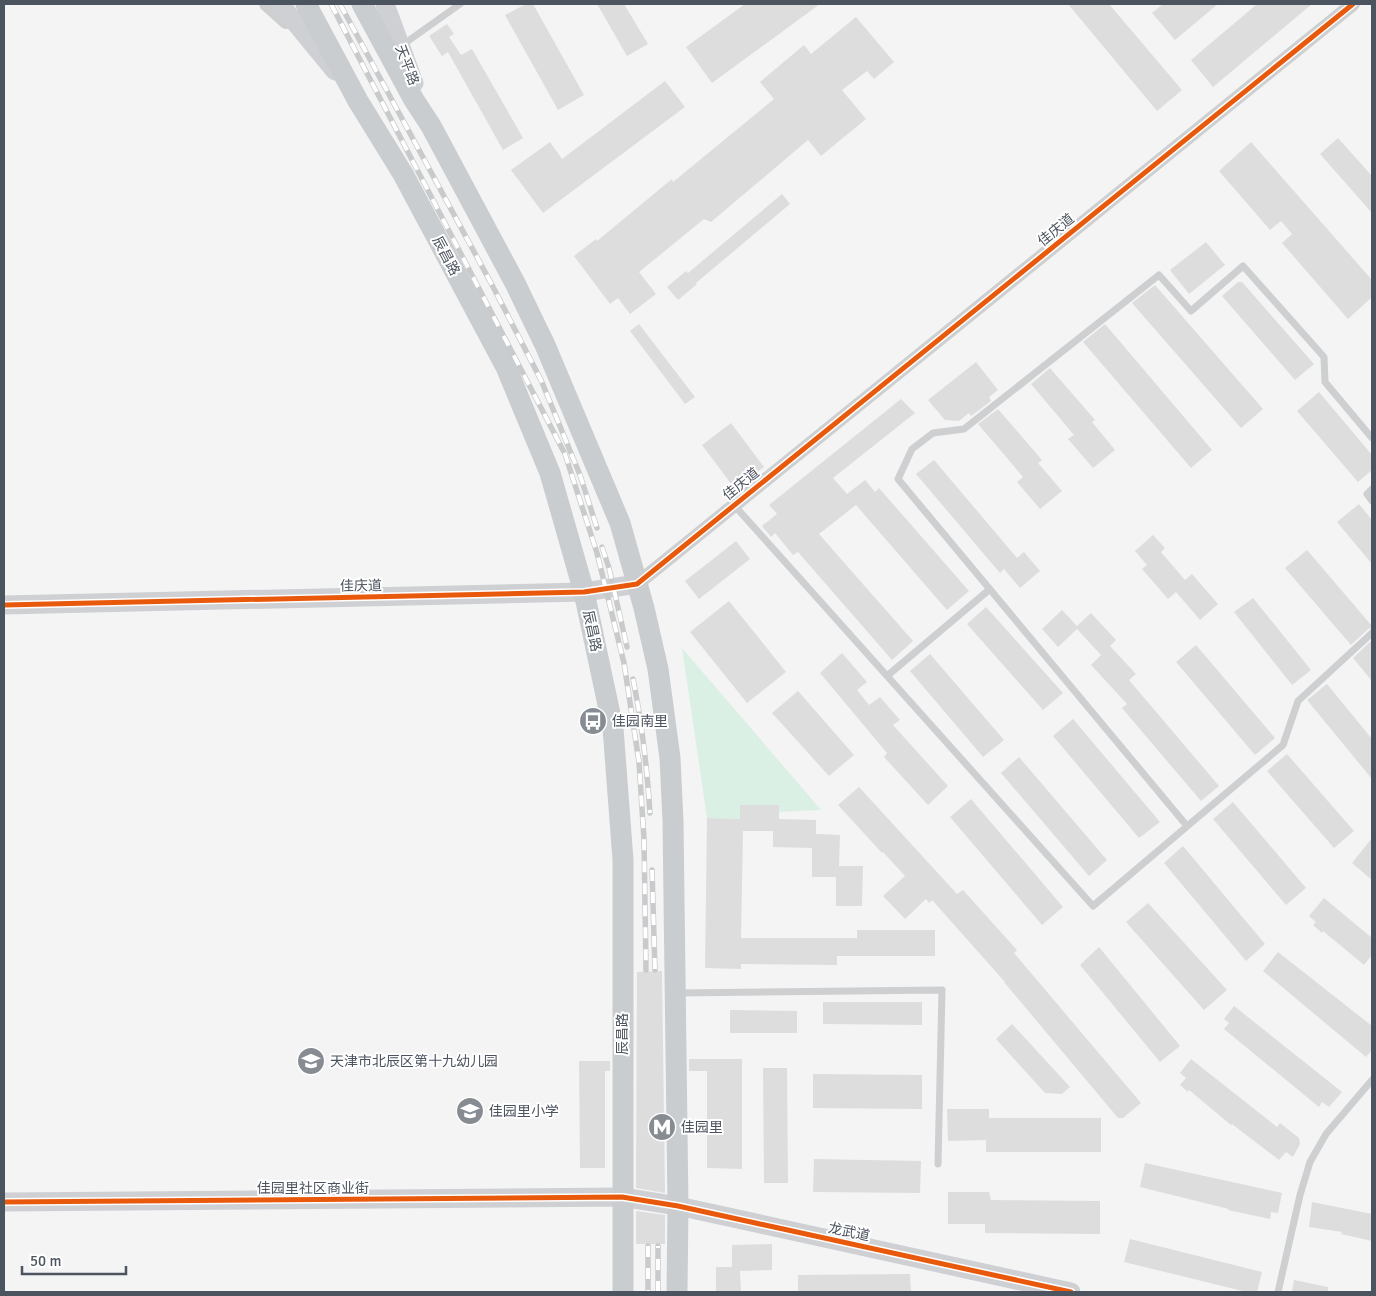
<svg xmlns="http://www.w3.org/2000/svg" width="1376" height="1296" font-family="Signika,'Noto Sans SC',sans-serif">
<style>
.green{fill:#dbf0e5}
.building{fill:#ddddde}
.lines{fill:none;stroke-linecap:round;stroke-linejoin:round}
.lane{stroke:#cecfd1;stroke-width:7}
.street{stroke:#cecfd1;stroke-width:14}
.secondary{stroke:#ced0d3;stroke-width:19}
.primary{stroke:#cacdcf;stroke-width:21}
.rail-casing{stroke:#c9cacb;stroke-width:5.5}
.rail{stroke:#fff;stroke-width:4;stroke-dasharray:11;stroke-linecap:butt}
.cycleway-casing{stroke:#fff;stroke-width:8}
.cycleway{stroke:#e8590c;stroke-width:5}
.labels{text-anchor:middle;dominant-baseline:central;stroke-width:4;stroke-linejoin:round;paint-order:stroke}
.street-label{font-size:14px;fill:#4c545f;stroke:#fff}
.poi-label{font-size:14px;fill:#4c545f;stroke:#fff;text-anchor:start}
</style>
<rect width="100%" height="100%" fill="#f4f4f4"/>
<path class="green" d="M 682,648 L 821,810 L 779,812 L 779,805 L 741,805 L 740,819 L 707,818 Z"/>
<path class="building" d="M 526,4 L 533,4 L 584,95 L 558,110 L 505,15 Z
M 597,4 L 624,4 L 648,44 L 627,56 Z
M 745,4 L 820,4 L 712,83 L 686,47 Z
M 1068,4 L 1109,4 L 1182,90 L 1157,111 Z
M 1163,4 L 1218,4 L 1175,40 L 1152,13 Z
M 1257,4 L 1312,4 L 1213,87 L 1191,60 Z
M 856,17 L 894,62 L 874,79 L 867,71 L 842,90 L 866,119 L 821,156 L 808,140 L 711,222 L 704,219 L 639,272 L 656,294 L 630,314 L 618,298 L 610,304 L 574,256 L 596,239 L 597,241 L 672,179 L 673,182 L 774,99 L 760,82 L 804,45 L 811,54 Z
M 447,24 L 454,34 L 449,37 L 461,55 L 472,49 L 523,138 L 503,150 L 448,52 L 442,56 L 429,36 Z
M 665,81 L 685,107 L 543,213 L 511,170 L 550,142 L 562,159 Z
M 1338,138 L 1372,176 L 1372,213 L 1320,154 Z
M 1251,142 L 1372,280 L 1372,297 L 1348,319 L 1282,243 L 1292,234 L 1281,221 L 1270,230 L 1219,171 Z
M 782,194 L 790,204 L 696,283 L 697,284 L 678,300 L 667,287 L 686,271 L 688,273 Z
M 1206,242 L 1225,265 L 1189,294 L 1170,270 Z
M 1238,282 L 1242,282 L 1314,364 L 1295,380 L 1222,296 Z
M 1155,285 L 1263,409 L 1241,428 L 1132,303 Z
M 639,324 L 695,397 L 685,404 L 630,331 Z
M 1105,324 L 1212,450 L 1191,468 L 1083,342 Z
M 976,362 L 998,390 L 989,397 L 991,401 L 971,416 L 969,413 L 959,421 L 945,420 L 928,400 Z
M 1050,368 L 1095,420 L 1092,422 L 1115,450 L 1093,468 L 1068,439 L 1074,435 L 1031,384 Z
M 1319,392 L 1372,455 L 1372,470 L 1358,482 L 1297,411 Z
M 901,399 L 915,413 L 833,478 L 847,494 L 865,480 L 875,492 L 879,488 L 969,591 L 947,610 L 856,505 L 819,534 L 913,641 L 892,660 L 798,552 L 793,555 L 775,533 L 771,537 L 762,526 L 777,514 L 769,505 Z
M 998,409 L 1042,460 L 1038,463 L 1062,491 L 1040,509 L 1017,482 L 1023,477 L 978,424 Z
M 731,423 L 764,467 L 735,489 L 702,445 Z
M 934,460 L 1017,558 L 1024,552 L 1040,571 L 1020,588 L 1004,569 L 1000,573 L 916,474 Z
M 1359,504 L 1372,520 L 1372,564 L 1337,522 Z
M 1153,535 L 1165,548 L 1161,552 L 1185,580 L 1192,574 L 1218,604 L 1200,620 L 1176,592 L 1168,599 L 1142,569 L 1147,565 L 1135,551 Z
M 736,541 L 750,559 L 699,599 L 685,581 Z
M 1307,550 L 1372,626 L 1372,628 L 1368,629 L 1351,645 L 1285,568 Z
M 1253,598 L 1311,670 L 1292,685 L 1234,612 Z
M 729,601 L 786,672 L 747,703 L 690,632 Z
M 986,607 L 1063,693 L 1043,710 L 967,624 Z
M 1062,610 L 1077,626 L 1091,613 L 1116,640 L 1110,646 L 1136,674 L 1129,680 L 1219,786 L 1201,801 L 1122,708 L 1127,704 L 1091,665 L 1101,655 L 1077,629 L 1058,647 L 1042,629 Z
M 1372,640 L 1372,681 L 1353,658 Z
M 1196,645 L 1275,738 L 1255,755 L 1176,662 Z
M 842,653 L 867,682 L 857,690 L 869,705 L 880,697 L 900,720 L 893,725 L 948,786 L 928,805 L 884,757 L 887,753 L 820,673 Z
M 930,654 L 1004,740 L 983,757 L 910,671 Z
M 1327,684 L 1372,739 L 1372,779 L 1307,700 Z
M 798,691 L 854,755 L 829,776 L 772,713 Z
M 1073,719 L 1160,822 L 1139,838 L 1053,736 Z
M 1287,754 L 1354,831 L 1334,848 L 1267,771 Z
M 1019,757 L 1107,860 L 1089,876 L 1001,773 Z
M 859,787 L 957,894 L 963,890 L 1017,950 L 1014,953 L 1141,1103 L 1123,1118 L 1118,1118 L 1004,982 L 1005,982 L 932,900 L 929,903 L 926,899 L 905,919 L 883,896 L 905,876 L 883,852 L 882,853 L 838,805 Z
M 971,799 L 1063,907 L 1042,925 L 950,817 Z
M 1233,802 L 1306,888 L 1286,905 L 1213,819 Z
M 740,805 L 779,805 L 779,819 L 816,820 L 816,834 L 840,835 L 839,866 L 863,866 L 862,906 L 836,906 L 836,877 L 812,877 L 812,848 L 773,847 L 773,831 L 743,831 L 741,938 L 857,938 L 857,930 L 935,930 L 935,956 L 837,956 L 837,965 L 741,964 L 741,969 L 705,968 L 707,818 L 740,819 Z
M 1372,838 L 1372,880 L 1352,863 Z
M 1183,846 L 1265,944 L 1246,961 L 1164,863 Z
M 1324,898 L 1372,938 L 1372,955 L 1364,965 L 1323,931 L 1322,933 L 1313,925 L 1316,922 L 1309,916 Z
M 1148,903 L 1227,990 L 1204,1010 L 1126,922 Z
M 1099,947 L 1180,1046 L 1160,1062 L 1080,965 Z
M 1278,952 L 1372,1026 L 1372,1050 L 1366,1057 L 1263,971 Z
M 662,971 L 665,1193 L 636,1188 L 637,972 Z
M 823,1002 L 922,1002 L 922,1025 L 823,1024 Z
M 1234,1006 L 1342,1092 L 1329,1107 L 1322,1102 L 1319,1107 L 1224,1029 L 1229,1023 L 1224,1019 Z
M 730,1010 L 797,1011 L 797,1033 L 730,1033 Z
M 1012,1024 L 1070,1087 L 1062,1094 L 1045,1093 L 996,1039 Z
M 689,1059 L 742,1059 L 742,1169 L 707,1168 L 707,1071 L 689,1071 Z
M 1191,1059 L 1277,1127 L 1280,1123 L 1299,1138 L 1300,1144 L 1293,1157 L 1286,1152 L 1279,1160 L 1232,1124 L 1231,1125 L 1189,1090 L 1188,1092 L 1180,1085 L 1186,1078 L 1180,1073 Z
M 579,1061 L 610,1061 L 610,1071 L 605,1071 L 605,1168 L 580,1168 Z
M 763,1068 L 787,1068 L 788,1183 L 764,1183 Z
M 813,1074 L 922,1075 L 922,1109 L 813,1108 Z
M 947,1109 L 989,1109 L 989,1118 L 1101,1118 L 1101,1152 L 986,1152 L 986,1140 L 948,1141 Z
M 814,1159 L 921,1161 L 920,1193 L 813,1192 Z
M 1145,1163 L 1282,1193 L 1278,1213 L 1271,1212 L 1270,1219 L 1228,1210 L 1229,1209 L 1140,1187 Z
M 948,1192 L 989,1192 L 991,1200 L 1100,1201 L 1100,1234 L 985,1233 L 985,1224 L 948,1224 Z
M 1312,1202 L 1372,1214 L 1372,1241 L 1341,1234 L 1342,1232 L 1309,1227 Z
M 636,1211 L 665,1215 L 665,1244 L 636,1244 Z
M 1130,1239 L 1262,1272 L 1257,1292 L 1247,1292 L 1124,1262 Z
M 772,1244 L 772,1270 L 740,1271 L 741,1292 L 716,1292 L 716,1267 L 732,1267 L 732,1245 Z
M 910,1274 L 911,1292 L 798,1292 L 798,1275 Z
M 1294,1280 L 1328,1287 L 1328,1292 L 1292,1292 Z"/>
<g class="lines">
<path class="lane" d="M 401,46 L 460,4
M 1372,489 L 1367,494 L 1372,501
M 734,505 L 1093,906 L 1283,745 L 1298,701 L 1372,633
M 887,676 L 990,589
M 1187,826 L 898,479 L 912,449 L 933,433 L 964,429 L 1159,275 L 1191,311 L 1243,266 L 1324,357 L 1325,382 L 1372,438
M 678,993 L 942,990 L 938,1164
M 1278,1292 L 1300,1195 L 1310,1162 L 1326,1134 L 1372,1080"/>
<path class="street" d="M 266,4 L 286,22
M 637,584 L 1353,4"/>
<path class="secondary" d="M 280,4 L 335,71
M 385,4 L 414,83
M 4,605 L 584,592 L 637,584
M 4,1202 L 622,1197 L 678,1206 L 1071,1292"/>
<path class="primary" d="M 306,4 L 358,101 L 403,174 L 506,367 L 550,473 L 584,592 L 613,728 L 623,860 L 623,1292
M 362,4 L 414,100 L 431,126 L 515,283 L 545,345 L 620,523 L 644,608 L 658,669 L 670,758 L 673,821 L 678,1206 L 677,1292"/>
<g class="rail-casing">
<path id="rail" d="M 331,4 L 565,454 L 597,553 L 624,663 L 639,762 L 644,839 L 646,970
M 340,4 L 491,283 L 541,380 L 580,475 L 597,528
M 602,547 L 609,568 L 627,647
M 633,679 C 642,723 647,767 650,813
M 652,870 L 655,970
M 648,1246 L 648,1292
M 658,1292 L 658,1246"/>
</g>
<use href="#rail" class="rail"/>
<g class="cycleway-casing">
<path id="cycleway" d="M 4,605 L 584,592 L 637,584 L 1353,4
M 4,1202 L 622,1197 L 678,1206 L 1071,1292"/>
</g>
<use href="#cycleway" class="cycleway"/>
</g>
<defs>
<g id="bus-disc" transform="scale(1.4375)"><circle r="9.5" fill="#878c93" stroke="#fff"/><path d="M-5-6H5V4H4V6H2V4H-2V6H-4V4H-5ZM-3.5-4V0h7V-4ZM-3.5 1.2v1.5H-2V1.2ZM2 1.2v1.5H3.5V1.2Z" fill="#fff"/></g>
<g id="school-disc" transform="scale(1.4375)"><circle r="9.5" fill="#878c93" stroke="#fff"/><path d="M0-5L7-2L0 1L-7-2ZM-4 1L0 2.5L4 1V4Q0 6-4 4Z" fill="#fff"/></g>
<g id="metro-disc" transform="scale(1.4375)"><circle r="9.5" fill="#878c93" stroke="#fff"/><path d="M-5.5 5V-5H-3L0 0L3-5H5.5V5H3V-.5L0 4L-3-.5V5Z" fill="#fff"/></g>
</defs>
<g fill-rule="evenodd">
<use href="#bus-disc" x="593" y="721"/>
<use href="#school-disc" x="311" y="1061"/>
<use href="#school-disc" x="470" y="1111"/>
<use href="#metro-disc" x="662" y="1127"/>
</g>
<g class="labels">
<g class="street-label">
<text transform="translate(407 65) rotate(69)">天平路</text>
<text transform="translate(1056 230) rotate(-39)">佳庆道</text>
<text transform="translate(446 256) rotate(62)">辰昌路</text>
<text transform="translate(741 484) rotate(-39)">佳庆道</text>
<text transform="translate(361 586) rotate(-1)">佳庆道</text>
<text transform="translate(592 631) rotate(78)">辰昌路</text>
<text transform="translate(622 1034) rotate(-90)">辰昌路</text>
<text x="313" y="1188">佳园里社区商业街</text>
<text transform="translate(849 1232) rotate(12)">龙武道</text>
</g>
<g class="poi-label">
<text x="612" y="721">佳园南里</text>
<text x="330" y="1061">天津市北辰区第十九幼儿园</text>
<text x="489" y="1111">佳园里小学</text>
<text x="681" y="1127">佳园里</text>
</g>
</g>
<rect width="1376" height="1296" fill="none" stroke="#4c545f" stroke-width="10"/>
<path d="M22 1266v8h104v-8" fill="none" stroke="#4c545f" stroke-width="2.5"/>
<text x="30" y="1266" font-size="15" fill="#4c545f" stroke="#ffffff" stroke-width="4" paint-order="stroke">50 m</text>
</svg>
